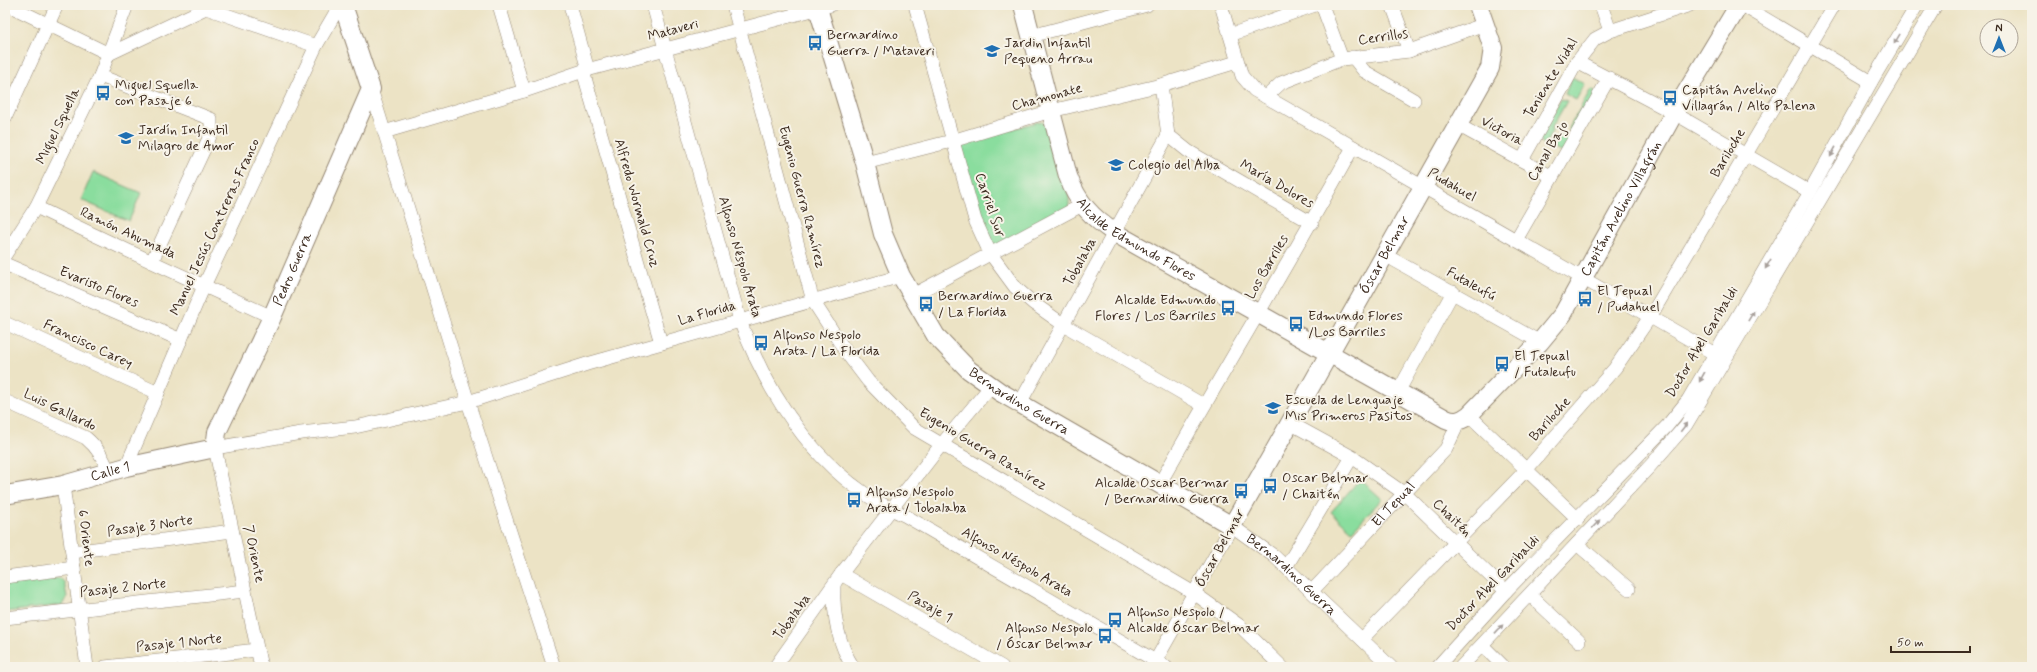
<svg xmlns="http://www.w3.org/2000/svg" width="2037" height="672" font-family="Mynerve,sans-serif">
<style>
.green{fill:#8add9e;stroke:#62845e}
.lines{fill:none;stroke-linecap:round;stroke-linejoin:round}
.street-casing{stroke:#948672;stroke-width:14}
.secondary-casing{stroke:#948672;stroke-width:20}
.street{stroke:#fff;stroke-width:13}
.secondary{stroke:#fff;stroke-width:18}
.oneway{fill:#a79f9a}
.labels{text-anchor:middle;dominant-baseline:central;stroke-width:4;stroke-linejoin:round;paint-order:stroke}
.street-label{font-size:14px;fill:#3b2a1e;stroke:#f7f3e8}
.poi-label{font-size:14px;fill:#3b2a1e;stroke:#f7f3e8;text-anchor:start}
</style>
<rect width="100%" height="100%" fill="#f7f3e8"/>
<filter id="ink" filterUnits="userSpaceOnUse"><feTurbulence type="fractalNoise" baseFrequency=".025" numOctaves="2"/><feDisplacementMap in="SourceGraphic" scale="8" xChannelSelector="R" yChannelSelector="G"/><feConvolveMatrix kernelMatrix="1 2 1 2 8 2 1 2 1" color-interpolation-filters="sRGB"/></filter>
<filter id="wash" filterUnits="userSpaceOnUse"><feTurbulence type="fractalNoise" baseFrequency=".012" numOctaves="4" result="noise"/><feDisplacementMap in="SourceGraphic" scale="16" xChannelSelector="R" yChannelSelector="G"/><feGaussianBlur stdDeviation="0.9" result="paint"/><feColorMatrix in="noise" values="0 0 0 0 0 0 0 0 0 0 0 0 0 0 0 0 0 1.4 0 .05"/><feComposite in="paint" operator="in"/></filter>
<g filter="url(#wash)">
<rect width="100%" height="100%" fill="#ece3c5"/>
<path class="green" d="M 1572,77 L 1585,84 L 1576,100 L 1565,94 Z
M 1591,89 L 1597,92 L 1574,133 L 1568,130 Z
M 1561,99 L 1567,101 L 1551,129 L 1552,131 L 1545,145 L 1538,140 Z
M 1041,121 L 1046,124 L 1069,197 L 1069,208 L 999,245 L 991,245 L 959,151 L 961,143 Z
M 1560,134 L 1571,140 L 1563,153 L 1552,147 Z
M 93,172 L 141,193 L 129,221 L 81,200 Z
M 1360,479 L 1382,499 L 1352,531 L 1331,512 Z
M 60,578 L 64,582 L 67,597 L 62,605 L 5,612 L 5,584 Z"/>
</g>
<g filter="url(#ink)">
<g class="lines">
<g class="street-casing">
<g id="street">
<path d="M 8,5 L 109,54"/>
<path d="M 499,5 L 524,91"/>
<path d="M 570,5 L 588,70"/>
<path d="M 653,5 L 740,321 C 770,400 823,481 904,515 L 1166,667"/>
<path d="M 733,5 L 813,301 L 846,352 L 868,381 L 914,428 L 1194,593 L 1240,626 L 1282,667"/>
<path d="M 915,5 L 975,220 L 990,253 L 1015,287 L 1033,303 L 1064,325 L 1203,405"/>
<path d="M 1221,5 L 1242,76 L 1254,90 L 1715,354"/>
<path d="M 1322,5 L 1342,59"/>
<path d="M 1392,5 L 1409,51"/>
<path d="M 1601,5 L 1610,31"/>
<path d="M 1742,5 L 1871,82"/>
<path d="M 1230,35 L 1315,5"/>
<path d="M 1031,36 L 1147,5"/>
<path d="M 109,54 L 206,8 L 316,46"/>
<path d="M 1353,57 L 1364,71 L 1414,100"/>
<path d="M 1577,62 L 1674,113 L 1810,192"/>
<path d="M 583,71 L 661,343"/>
<path d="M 100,76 L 211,119 L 211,134 L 152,261"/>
<path d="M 1161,85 L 1168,135 L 1188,151 L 1312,223"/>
<path d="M 371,89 L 468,402 L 554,667"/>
<path d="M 1266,97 L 1281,83 L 1342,59 L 1409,51 L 1485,24"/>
<path d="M 5,118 L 57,5"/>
<path d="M 1458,125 L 1552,177"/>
<path d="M 384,132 L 524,91 L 583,71 L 831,5"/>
<path d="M 1522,160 L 1577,62 L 1595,39 L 1610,31 L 1690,5"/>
<path d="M 865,163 L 952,141 L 1051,111 L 1161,85 L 1237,62"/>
<path d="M 36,207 C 114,245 193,281 272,317"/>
<path d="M 1516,240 L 1609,78"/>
<path d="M 5,255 L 36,207 L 100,76 L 127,5"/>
<path d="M 1385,255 L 1540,342"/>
<path d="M 5,264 L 181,340"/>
<path d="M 913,295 L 1082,205"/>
<path d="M 5,323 L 158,393"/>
<path d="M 1398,392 L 1453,292"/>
<path d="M 5,401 L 86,438 C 98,448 103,458 109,472"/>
<path d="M 1020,403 L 1168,135"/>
<path d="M 1469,415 L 1578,519"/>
<path d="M 1290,423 L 1352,457 L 1405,494 L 1506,591"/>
<path d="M 126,467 L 204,286 L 316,46 L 340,5"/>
<path d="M 63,485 L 87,667"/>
<path d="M 1159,485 C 1222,372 1291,261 1353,147"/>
<path d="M 1577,544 L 1629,589"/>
<path d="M 72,552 L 232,531"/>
<path d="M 1286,567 L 1352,457"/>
<path d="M 841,574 L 1002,667"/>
<path d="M 5,577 L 74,568"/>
<path d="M 834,586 C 833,615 837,642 853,667"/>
<path id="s1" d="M 1312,591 L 1446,449 L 1455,430 L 1457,421"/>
<path d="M 1530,595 L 1579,641"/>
<path d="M 5,618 L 245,591"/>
<path d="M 1362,639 L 1526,470 L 1615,368 L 1650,317 L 1834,5"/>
<path d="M 1483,646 L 1504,667"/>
<path d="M 105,667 L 257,650"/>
<path d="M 261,667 L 215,448 L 301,433 L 355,427 L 468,402 L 587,364 L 901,276"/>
<path d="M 775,667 L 841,574 L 941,445 L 991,386"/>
<path id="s2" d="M 1152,667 L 1232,526 L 1274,556 L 1391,667"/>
<path d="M 1437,667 L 1506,591 L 1667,426 L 1688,400 L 1810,192 L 1871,82 L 1917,5"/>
<path d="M 1461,667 L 1651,465 L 1686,425 L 1936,5"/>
</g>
</g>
<g class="secondary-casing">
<g id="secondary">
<path id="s3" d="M 817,5 L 865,163 L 883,234 L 901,276 L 936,336 L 969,370 L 1000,392 L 1232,526 L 1490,68 L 1493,48 L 1478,5"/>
<path id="s4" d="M 1023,5 L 1068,176 C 1077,202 1092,218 1115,233 L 1446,419 C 1454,423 1461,421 1469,415 L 1540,342 L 1563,314 L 1678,106 L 1739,5"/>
<path id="s5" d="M 5,495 L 63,485 L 126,467 L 215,448 L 217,432 L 272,317 L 371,89 L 343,5"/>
</g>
</g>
<use href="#street" class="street"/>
<use href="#secondary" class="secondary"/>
</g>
<defs><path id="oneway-solid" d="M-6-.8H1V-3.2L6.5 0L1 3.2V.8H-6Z"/></defs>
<g class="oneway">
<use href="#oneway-solid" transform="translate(1897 39) rotate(121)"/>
<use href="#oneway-solid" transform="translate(1833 152) rotate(119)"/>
<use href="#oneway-solid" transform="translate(1768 264) rotate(120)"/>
<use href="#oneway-solid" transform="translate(1751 316) rotate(-59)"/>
<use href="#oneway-solid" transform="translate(1702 377) rotate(119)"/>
<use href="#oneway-solid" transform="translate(1684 427) rotate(-52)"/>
<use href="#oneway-solid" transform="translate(1596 524) rotate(-47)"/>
<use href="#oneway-solid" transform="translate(1499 629) rotate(-47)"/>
</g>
</g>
<defs>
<g id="bus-bare" transform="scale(1.2)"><path d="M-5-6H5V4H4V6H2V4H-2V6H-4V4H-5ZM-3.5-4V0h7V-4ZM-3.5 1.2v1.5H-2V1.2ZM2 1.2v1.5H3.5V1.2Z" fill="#1f6fb2" stroke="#f7f3e8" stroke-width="2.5" paint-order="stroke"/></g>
<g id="school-bare" transform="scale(1.2)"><path d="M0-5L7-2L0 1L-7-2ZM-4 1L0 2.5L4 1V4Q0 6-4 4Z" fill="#1f6fb2" stroke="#f7f3e8" stroke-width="2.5" paint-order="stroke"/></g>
</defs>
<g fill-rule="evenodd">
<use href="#bus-bare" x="815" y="43"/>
<use href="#school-bare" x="992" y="51"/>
<use href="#bus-bare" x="103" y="93"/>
<use href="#bus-bare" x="1670" y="98"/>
<use href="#school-bare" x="126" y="138"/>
<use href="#school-bare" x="1116" y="165"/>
<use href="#bus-bare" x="1585" y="299"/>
<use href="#bus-bare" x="926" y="304"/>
<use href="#bus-bare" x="1228" y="308"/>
<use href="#bus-bare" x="1296" y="324"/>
<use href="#bus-bare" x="761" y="343"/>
<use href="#bus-bare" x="1502" y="364"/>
<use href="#school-bare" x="1273" y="408"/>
<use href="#bus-bare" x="1270" y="486"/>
<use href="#bus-bare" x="1241" y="491"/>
<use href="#bus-bare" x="854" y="500"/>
<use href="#bus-bare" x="1115" y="620"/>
<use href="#bus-bare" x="1105" y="636"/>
</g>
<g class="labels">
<g class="street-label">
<text transform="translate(673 30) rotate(-15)">Mataveri</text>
<text transform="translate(1383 37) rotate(-8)">Cerrillos</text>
<text transform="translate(1551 78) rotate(-59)">Teniente Vidal</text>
<text transform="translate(1047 97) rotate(-15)">Chamonate</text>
<text transform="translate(58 126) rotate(-64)">Miguel Squella</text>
<text transform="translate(1502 131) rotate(29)">Victoria</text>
<text transform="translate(1548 151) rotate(-60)">Canal Bajo</text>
<text transform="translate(1728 153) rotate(-59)">Bariloche</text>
<text transform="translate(1277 184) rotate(30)">María Dolores</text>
<text transform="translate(1452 185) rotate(30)">Pudahuel</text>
<text transform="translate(802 197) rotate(75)">Eugenio Guerra Ramírez</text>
<text transform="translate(637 203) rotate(74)">Alfredo Wormald Cruz</text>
<text transform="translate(990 205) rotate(71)">Carriel Sur</text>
<text stroke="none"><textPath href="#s4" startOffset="915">Capitán Avelino Villagrán</textPath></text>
<text transform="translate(215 227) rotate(-65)">Manuel Jesús Contreras Franco</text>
<text transform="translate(128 233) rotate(25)">Ramón Ahumada</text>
<text stroke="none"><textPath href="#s4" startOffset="273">Alcalde Edmundo Flores</textPath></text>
<text stroke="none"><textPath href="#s3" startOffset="1018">Óscar Belmar</textPath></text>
<text transform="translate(740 257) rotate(74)">Alfonso Néspolo Arata</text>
<text transform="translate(1080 262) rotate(-61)">Tobalaba</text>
<text transform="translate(1267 267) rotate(-60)">Los Barriles</text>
<text stroke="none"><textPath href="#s5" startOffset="411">Pedro Guerra</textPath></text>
<text transform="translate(1471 284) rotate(29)">Futaleufú</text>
<text transform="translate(99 287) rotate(23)">Evaristo Flores</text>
<text transform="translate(707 313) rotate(-16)">La Florida</text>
<text transform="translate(1702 342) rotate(-59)">Doctor Abel Garibaldi</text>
<text transform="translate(88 344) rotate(25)">Francisco Carey</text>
<text stroke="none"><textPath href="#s3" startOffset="460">Bernardino Guerra</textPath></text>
<text transform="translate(60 410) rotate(26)">Luis Gallardo</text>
<text transform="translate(1550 419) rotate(-48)">Bariloche</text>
<text transform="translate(983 449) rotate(31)">Eugenio Guerra Ramírez</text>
<text stroke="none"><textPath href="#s5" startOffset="108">Calle 1</textPath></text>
<text stroke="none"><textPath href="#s1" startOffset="119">El Tepual</textPath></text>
<text transform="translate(1452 518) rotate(44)">Chaitén</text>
<text transform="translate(150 526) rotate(-8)">Pasaje 3 Norte</text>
<text transform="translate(86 538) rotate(83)">6 Oriente</text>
<text transform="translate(1220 548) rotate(-61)">Óscar Belmar</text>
<text transform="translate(254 554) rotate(78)">7 Oriente</text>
<text transform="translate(1017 562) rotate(30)">Alfonso Néspolo Arata</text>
<text stroke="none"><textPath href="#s2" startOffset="239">Bernardino Guerra</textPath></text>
<text transform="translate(1493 583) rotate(-46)">Doctor Abel Garibaldi</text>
<text transform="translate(123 588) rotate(-6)">Pasaje 2 Norte</text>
<text transform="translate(930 607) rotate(30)">Pasaje 1</text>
<text transform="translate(792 617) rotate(-54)">Tobalaba</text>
<text transform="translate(179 643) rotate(-6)">Pasaje 1 Norte</text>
</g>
<g class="poi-label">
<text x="827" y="35">Bernardino<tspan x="827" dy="16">Guerra / Mataveri</tspan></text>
<text x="1004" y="43">Jardin Infantil<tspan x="1004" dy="16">Pequeno Arrau</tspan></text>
<text x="115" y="85">Miguel Squella<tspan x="115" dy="16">con Pasaje 6</tspan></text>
<text x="1682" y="90">Capitán Avelino<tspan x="1682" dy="16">Villagrán / Alto Palena</tspan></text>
<text x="138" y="130">Jardín Infantil<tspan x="138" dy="16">Milagro de Amor</tspan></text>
<text x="1128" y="165">Colegio del Alba</text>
<text x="1597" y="291">El Tepual<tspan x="1597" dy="16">/ Pudahuel</tspan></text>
<text x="938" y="296">Bernardino Guerra<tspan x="938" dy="16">/ La Florida</tspan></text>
<text x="1216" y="300" text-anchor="end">Alcalde Edmundo<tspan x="1216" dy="16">Flores / Los Barriles</tspan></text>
<text x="1308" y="316">Edmundo Flores<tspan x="1308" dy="16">/Los Barriles</tspan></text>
<text x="773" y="335">Alfonso Nespolo<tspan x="773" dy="16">Arata / La Florida</tspan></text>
<text x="1514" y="356">El Tepual<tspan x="1514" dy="16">/ Futaleufu</tspan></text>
<text x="1285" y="400">Escuela de Lenguaje<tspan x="1285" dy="16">Mis Primeros Pasitos</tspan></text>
<text x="1282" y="478">Oscar Belmar<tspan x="1282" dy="16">/ Chaitén</tspan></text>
<text x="1229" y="483" text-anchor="end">Alcalde Oscar Bermar<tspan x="1229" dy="16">/ Bernardino Guerra</tspan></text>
<text x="866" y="492">Alfonso Nespolo<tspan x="866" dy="16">Arata / Tobalaba</tspan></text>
<text x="1127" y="612">Alfonso Nespolo /<tspan x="1127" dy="16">Alcalde Óscar Belmar</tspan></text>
<text x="1093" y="628" text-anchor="end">Alfonso Nespolo<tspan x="1093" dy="16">/ Óscar Belmar</tspan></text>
</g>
</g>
<rect width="2037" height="672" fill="none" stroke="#f7f3e8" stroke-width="20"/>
<g transform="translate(1999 38)"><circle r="19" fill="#f7f3e8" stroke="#aca397"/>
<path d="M0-3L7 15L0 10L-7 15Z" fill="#1f6fb2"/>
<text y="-6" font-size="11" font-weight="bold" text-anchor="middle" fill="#3b2a1e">N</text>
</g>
<path d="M1891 646v6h79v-6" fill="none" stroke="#3b2a1e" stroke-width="2"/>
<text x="1897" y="646" font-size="12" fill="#3b2a1e" stroke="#f7f3e8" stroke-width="3" paint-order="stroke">50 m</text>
</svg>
